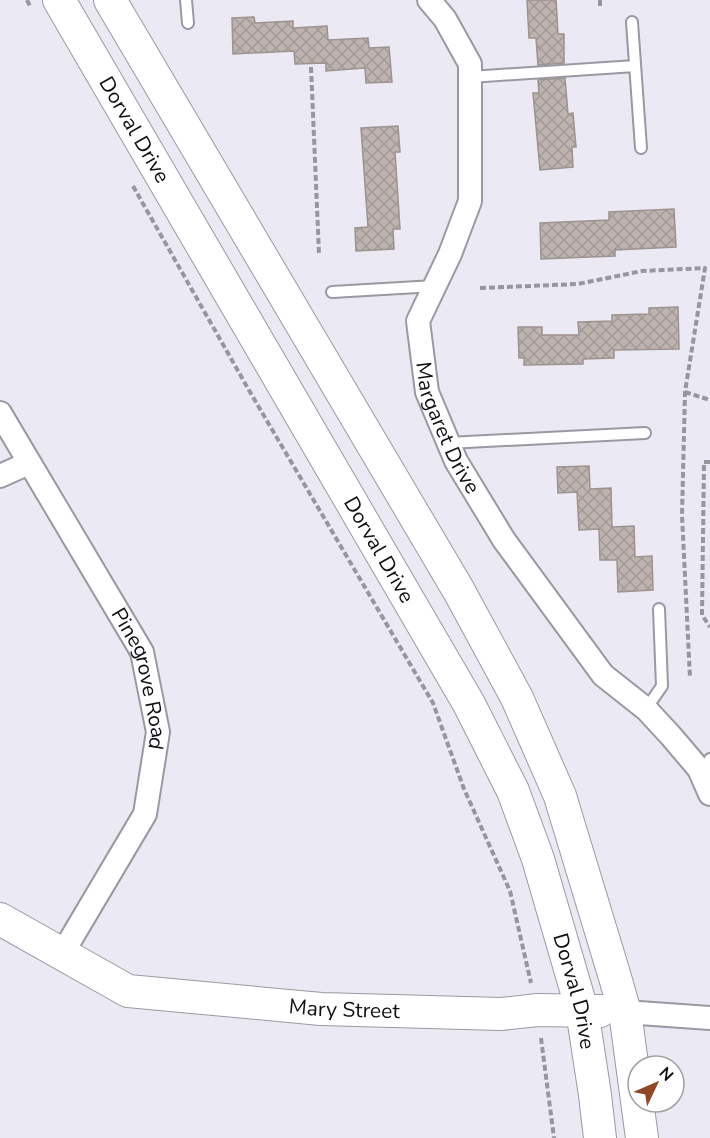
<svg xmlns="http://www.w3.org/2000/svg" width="710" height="1138" font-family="'Nunito Sans',sans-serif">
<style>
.building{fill:url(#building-cross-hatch);stroke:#9d938e;stroke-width:1.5}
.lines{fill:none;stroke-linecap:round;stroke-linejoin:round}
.lane-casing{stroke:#9a99a3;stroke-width:14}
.street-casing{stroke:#9a99a3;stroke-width:26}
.secondary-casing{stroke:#9a99a3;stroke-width:34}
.path{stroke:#97969d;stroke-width:4;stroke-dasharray:6 3;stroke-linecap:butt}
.lane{stroke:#fff;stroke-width:10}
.street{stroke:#fff;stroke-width:22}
.secondary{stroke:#fff;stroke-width:32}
.labels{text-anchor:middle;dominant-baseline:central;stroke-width:4.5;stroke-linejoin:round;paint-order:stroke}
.street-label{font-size:21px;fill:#0f0e12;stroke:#fff}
</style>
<defs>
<pattern id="building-cross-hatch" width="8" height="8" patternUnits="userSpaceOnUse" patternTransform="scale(1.5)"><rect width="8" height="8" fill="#beb3af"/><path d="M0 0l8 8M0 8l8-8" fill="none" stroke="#a29996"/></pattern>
</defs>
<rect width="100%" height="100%" fill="#ebeaf4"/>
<path class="building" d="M 527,0 L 556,0 L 558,34 L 564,34 L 564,63 L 538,65 L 536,38 L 529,38 Z
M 254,17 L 255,23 L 293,21 L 293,28 L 327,26 L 328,40 L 368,38 L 369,48 L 389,47 L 392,82 L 366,83 L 365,68 L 326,71 L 326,63 L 295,64 L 294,51 L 233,54 L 232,18 Z
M 565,78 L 568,114 L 573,113 L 576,147 L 572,147 L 573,167 L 540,170 L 533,93 L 539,93 L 538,80 Z
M 398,126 L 400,152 L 395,152 L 400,229 L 393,229 L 394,249 L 356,251 L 355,228 L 368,227 L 361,128 Z
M 674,209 L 676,247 L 615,250 L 615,256 L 541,259 L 540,223 L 609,220 L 609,212 Z
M 678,307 L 679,349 L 614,350 L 614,358 L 583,359 L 583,364 L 524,365 L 524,358 L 519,358 L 518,327 L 542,327 L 542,335 L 579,335 L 578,322 L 612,321 L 612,315 L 649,314 L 649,308 Z
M 589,466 L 590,489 L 611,488 L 612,527 L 634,526 L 635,557 L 652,556 L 653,590 L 618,592 L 617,560 L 600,560 L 599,529 L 579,530 L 577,492 L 558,493 L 557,467 Z"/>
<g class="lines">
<g class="lane-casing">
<path id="lane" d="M 186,0 L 188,23
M 632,22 L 641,148
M 470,77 L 635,66
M 332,292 L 435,286
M 448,443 L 645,433
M 646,709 L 662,686 L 659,609
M 699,769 L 708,763 L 710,759"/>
</g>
<g class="street-casing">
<g id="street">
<path id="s1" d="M 429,0 L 445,19 L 470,64 L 470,201 L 450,254 L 418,321 L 427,392 L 456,461 L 504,540 L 603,675 L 646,709 L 671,736 L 699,769 L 710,794"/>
<path id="s2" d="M 0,413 L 142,652 L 158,732 L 145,814 L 62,954"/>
<path d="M 0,476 L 29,463"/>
<path d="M 625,1012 L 710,1018"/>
</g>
</g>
<g class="secondary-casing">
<g id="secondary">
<path id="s3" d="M 59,0 L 469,704 L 513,791 L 538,859 L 582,1010 L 595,1095 L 600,1138"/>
<path d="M 110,0 L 459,591 L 517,698 L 560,796 L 614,974 L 625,1012 L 642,1138"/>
<path id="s4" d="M 0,919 L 128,991 L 321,1009 L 501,1014 L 538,1010 L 600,1011"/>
</g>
</g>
<path class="path" d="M 27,0 L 31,8
M 600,0 L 600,9
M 311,67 L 319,254
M 133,186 L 250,392 L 433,703 L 464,789 L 510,891 L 531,983
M 480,288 L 578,284 L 642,271 L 705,268 L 685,392 L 682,515 L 690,678
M 685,392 L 710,400
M 710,462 L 704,462 L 702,615 L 710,627
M 541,1038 L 554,1138"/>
<use href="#lane" class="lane"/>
<use href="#street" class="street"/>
<use href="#secondary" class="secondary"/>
</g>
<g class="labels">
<g class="street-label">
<text stroke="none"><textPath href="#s3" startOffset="150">Dorval Drive</textPath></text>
<text stroke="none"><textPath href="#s1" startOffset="456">Margaret Drive</textPath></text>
<text stroke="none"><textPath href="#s3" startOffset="636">Dorval Drive</textPath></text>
<text stroke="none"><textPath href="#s2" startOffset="303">Pinegrove Road</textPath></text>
<text stroke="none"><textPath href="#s3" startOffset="1122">Dorval Drive</textPath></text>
<text stroke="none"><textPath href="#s4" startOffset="364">Mary Street</textPath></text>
</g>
</g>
<g transform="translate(656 1084) rotate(46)"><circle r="28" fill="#ffffff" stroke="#9f9fa0" stroke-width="1.5"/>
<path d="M0-4.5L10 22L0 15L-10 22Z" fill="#904826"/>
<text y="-9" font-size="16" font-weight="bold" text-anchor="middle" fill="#0f0e12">N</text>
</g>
</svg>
